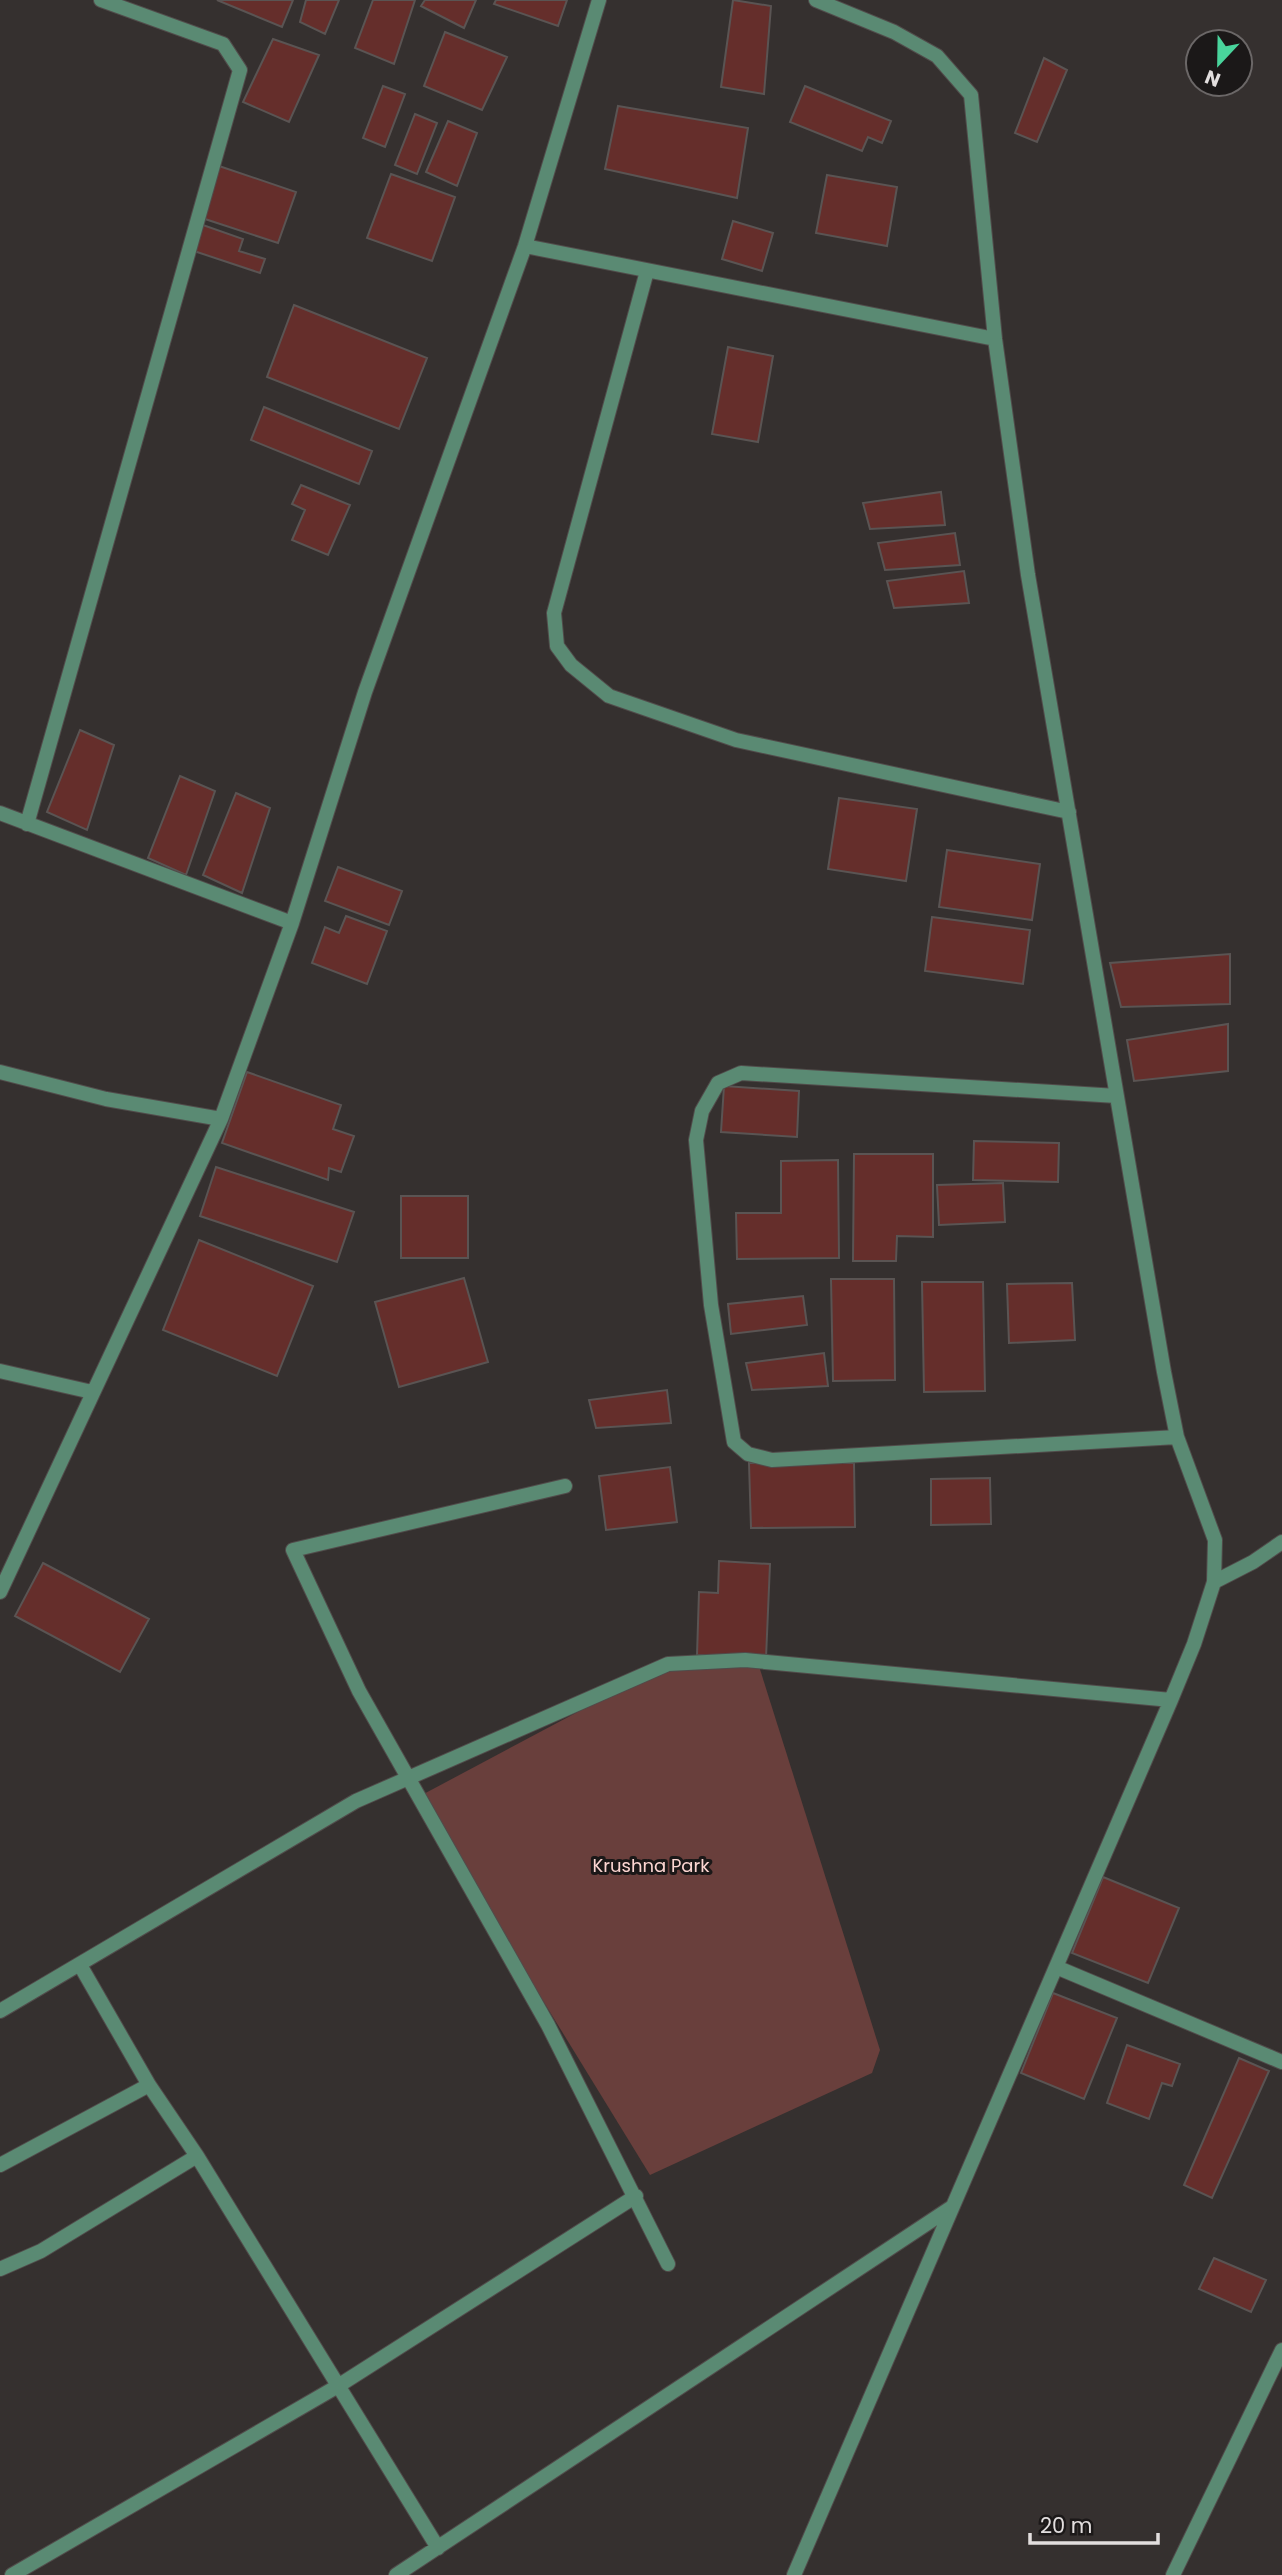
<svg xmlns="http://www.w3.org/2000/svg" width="1282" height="2575" font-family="Poppins,sans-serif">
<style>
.green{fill:#693f3c}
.building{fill:#652e2b;stroke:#5a5453;stroke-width:2}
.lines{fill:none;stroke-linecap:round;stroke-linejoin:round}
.minor-casing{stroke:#514c4b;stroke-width:16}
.minor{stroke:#5a8a73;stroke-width:14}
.labels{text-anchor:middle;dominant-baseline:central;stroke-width:6;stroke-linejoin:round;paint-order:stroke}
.park-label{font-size:18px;fill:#fdd6d2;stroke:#1b1818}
</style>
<rect width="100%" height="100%" fill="#35302f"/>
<path class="green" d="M 758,1663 L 880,2050 L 872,2073 L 650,2175 L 418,1797 L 668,1664 Z"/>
<path class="building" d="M 217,0 L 293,0 L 282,27 Z
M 306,0 L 339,0 L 325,34 L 300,22 Z
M 373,0 L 415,0 L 394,64 L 355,48 Z
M 425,0 L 476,0 L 464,28 L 421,6 Z
M 496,0 L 567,0 L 558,26 L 494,4 Z
M 733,0 L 771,6 L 764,94 L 721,87 Z
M 445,32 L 507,57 L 482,110 L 424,86 Z
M 273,39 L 319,55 L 289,122 L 243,102 Z
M 1044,58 L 1067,70 L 1037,142 L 1015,133 Z
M 383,86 L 405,94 L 385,147 L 363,138 Z
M 805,86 L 891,121 L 882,143 L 868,137 L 862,151 L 790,122 Z
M 618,106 L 748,128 L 737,198 L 605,169 Z
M 415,114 L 437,123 L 417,174 L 395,165 Z
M 448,121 L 477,133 L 457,186 L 426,172 Z
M 219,166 L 296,192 L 278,243 L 202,218 Z
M 391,174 L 455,197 L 432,261 L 367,238 Z
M 827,175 L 897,187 L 887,246 L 816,233 Z
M 733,221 L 773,233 L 762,271 L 722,259 Z
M 200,224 L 243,239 L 239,251 L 265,259 L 260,273 L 191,250 Z
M 294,305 L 427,358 L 399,429 L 267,377 Z
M 728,347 L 773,356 L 758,442 L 712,434 Z
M 264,407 L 372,451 L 359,484 L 251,440 Z
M 301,485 L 350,505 L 328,555 L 292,540 L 305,510 L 292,504 Z
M 941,492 L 945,525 L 870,529 L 863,503 Z
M 955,533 L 960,565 L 885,570 L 878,543 Z
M 964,571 L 969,603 L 894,608 L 887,581 Z
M 80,730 L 114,745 L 87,830 L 47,812 Z
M 180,776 L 215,791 L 186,875 L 148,858 Z
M 236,793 L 270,808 L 242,893 L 203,875 Z
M 839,798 L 917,809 L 906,881 L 828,869 Z
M 947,850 L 1040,864 L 1032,920 L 939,907 Z
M 338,867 L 402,891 L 389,925 L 325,901 Z
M 346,916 L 387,931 L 367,984 L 312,963 L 325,927 L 339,933 Z
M 932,917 L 1030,930 L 1023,984 L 925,971 Z
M 1230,954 L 1230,1004 L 1121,1007 L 1110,963 Z
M 1228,1024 L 1228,1071 L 1134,1081 L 1127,1040 Z
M 247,1072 L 341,1105 L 333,1129 L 354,1136 L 341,1172 L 329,1168 L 328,1180 L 222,1143 Z
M 724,1086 L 799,1091 L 797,1137 L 721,1132 Z
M 974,1141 L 1059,1143 L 1058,1182 L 973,1180 Z
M 854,1154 L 933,1154 L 933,1237 L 897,1236 L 896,1261 L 853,1261 Z
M 838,1160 L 839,1258 L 737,1259 L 736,1213 L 781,1213 L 781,1161 Z
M 216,1167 L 354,1212 L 337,1262 L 200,1216 Z
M 1003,1183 L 1005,1222 L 939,1225 L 937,1185 Z
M 401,1196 L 468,1196 L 468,1258 L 401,1258 Z
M 199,1240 L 313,1286 L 277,1376 L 163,1330 Z
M 464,1278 L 488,1362 L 399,1387 L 375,1302 Z
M 831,1279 L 894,1279 L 895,1380 L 833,1381 Z
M 922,1282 L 983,1282 L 985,1391 L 924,1392 Z
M 1072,1283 L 1075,1340 L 1009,1343 L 1007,1284 Z
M 803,1296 L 807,1325 L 731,1334 L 728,1304 Z
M 824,1353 L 828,1386 L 752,1390 L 746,1363 Z
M 667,1390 L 671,1423 L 596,1428 L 589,1400 Z
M 749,1463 L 854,1463 L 855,1527 L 751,1528 Z
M 670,1467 L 677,1522 L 606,1530 L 599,1476 Z
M 990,1478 L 991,1524 L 931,1525 L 931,1479 Z
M 719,1561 L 770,1564 L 766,1658 L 697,1655 L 699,1592 L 718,1593 Z
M 43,1563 L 149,1619 L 120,1672 L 15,1616 Z
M 1103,1877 L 1179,1908 L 1148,1983 L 1072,1953 Z
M 1053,1993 L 1117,2018 L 1084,2099 L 1021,2073 Z
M 1127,2045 L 1180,2064 L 1172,2086 L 1162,2083 L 1149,2119 L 1107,2103 Z
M 1239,2058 L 1269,2071 L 1212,2198 L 1184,2185 Z
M 1214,2258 L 1266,2280 L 1251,2312 L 1199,2289 Z"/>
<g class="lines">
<g class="minor-casing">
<path id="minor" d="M 525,246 L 995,339
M 647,271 L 554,613 L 557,646 L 571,665 L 609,696 L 736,740 L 1069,812
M 0,813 L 292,923 L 221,1119 L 0,1592
M 27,824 L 240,70 L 223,44 L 101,0
M 292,923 L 365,692 L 525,246 L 599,0
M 0,1072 L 106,1099 L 221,1119
M 1117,1096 L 741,1073 L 718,1083 L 702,1111 L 696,1140 L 711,1305 L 734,1442 L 748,1454 L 772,1460 L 1177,1437
M 0,1371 L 92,1392
M 565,1486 L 293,1550 L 359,1691 L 548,2025 L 668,2264
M 1214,1582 L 1253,1562 L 1282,1542
M 80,1965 L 149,2085 L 197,2156 L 438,2548
M 1056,1967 L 1282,2062
M 0,2011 L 356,1801 L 668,1664 L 745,1660 L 1171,1700
M 0,2165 L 149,2085
M 0,2269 L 41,2251 L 197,2156
M 12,2575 L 338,2386 L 636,2196
M 396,2575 L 952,2207
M 794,2575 L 1171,1700 L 1194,1644 L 1214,1582 L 1215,1540 L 1177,1437 L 1164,1372 L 1028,575 L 995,339 L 971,95 L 937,56 L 894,32 L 816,0
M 1173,2575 L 1282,2350"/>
</g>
<use href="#minor" class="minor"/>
</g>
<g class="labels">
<g class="park-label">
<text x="651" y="1865">Krushna Park</text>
</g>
</g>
<g transform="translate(1219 63) rotate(202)"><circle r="33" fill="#1b1818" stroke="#6b6767" stroke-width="2"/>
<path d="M0-5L12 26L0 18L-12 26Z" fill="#49d49c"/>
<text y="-10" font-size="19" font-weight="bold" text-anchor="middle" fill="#e2dede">N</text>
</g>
<path d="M1030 2533v10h128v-10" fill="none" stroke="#e2dede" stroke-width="3.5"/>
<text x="1040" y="2533" font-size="21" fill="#e2dede" stroke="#1b1818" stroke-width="5" paint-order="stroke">20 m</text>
</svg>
